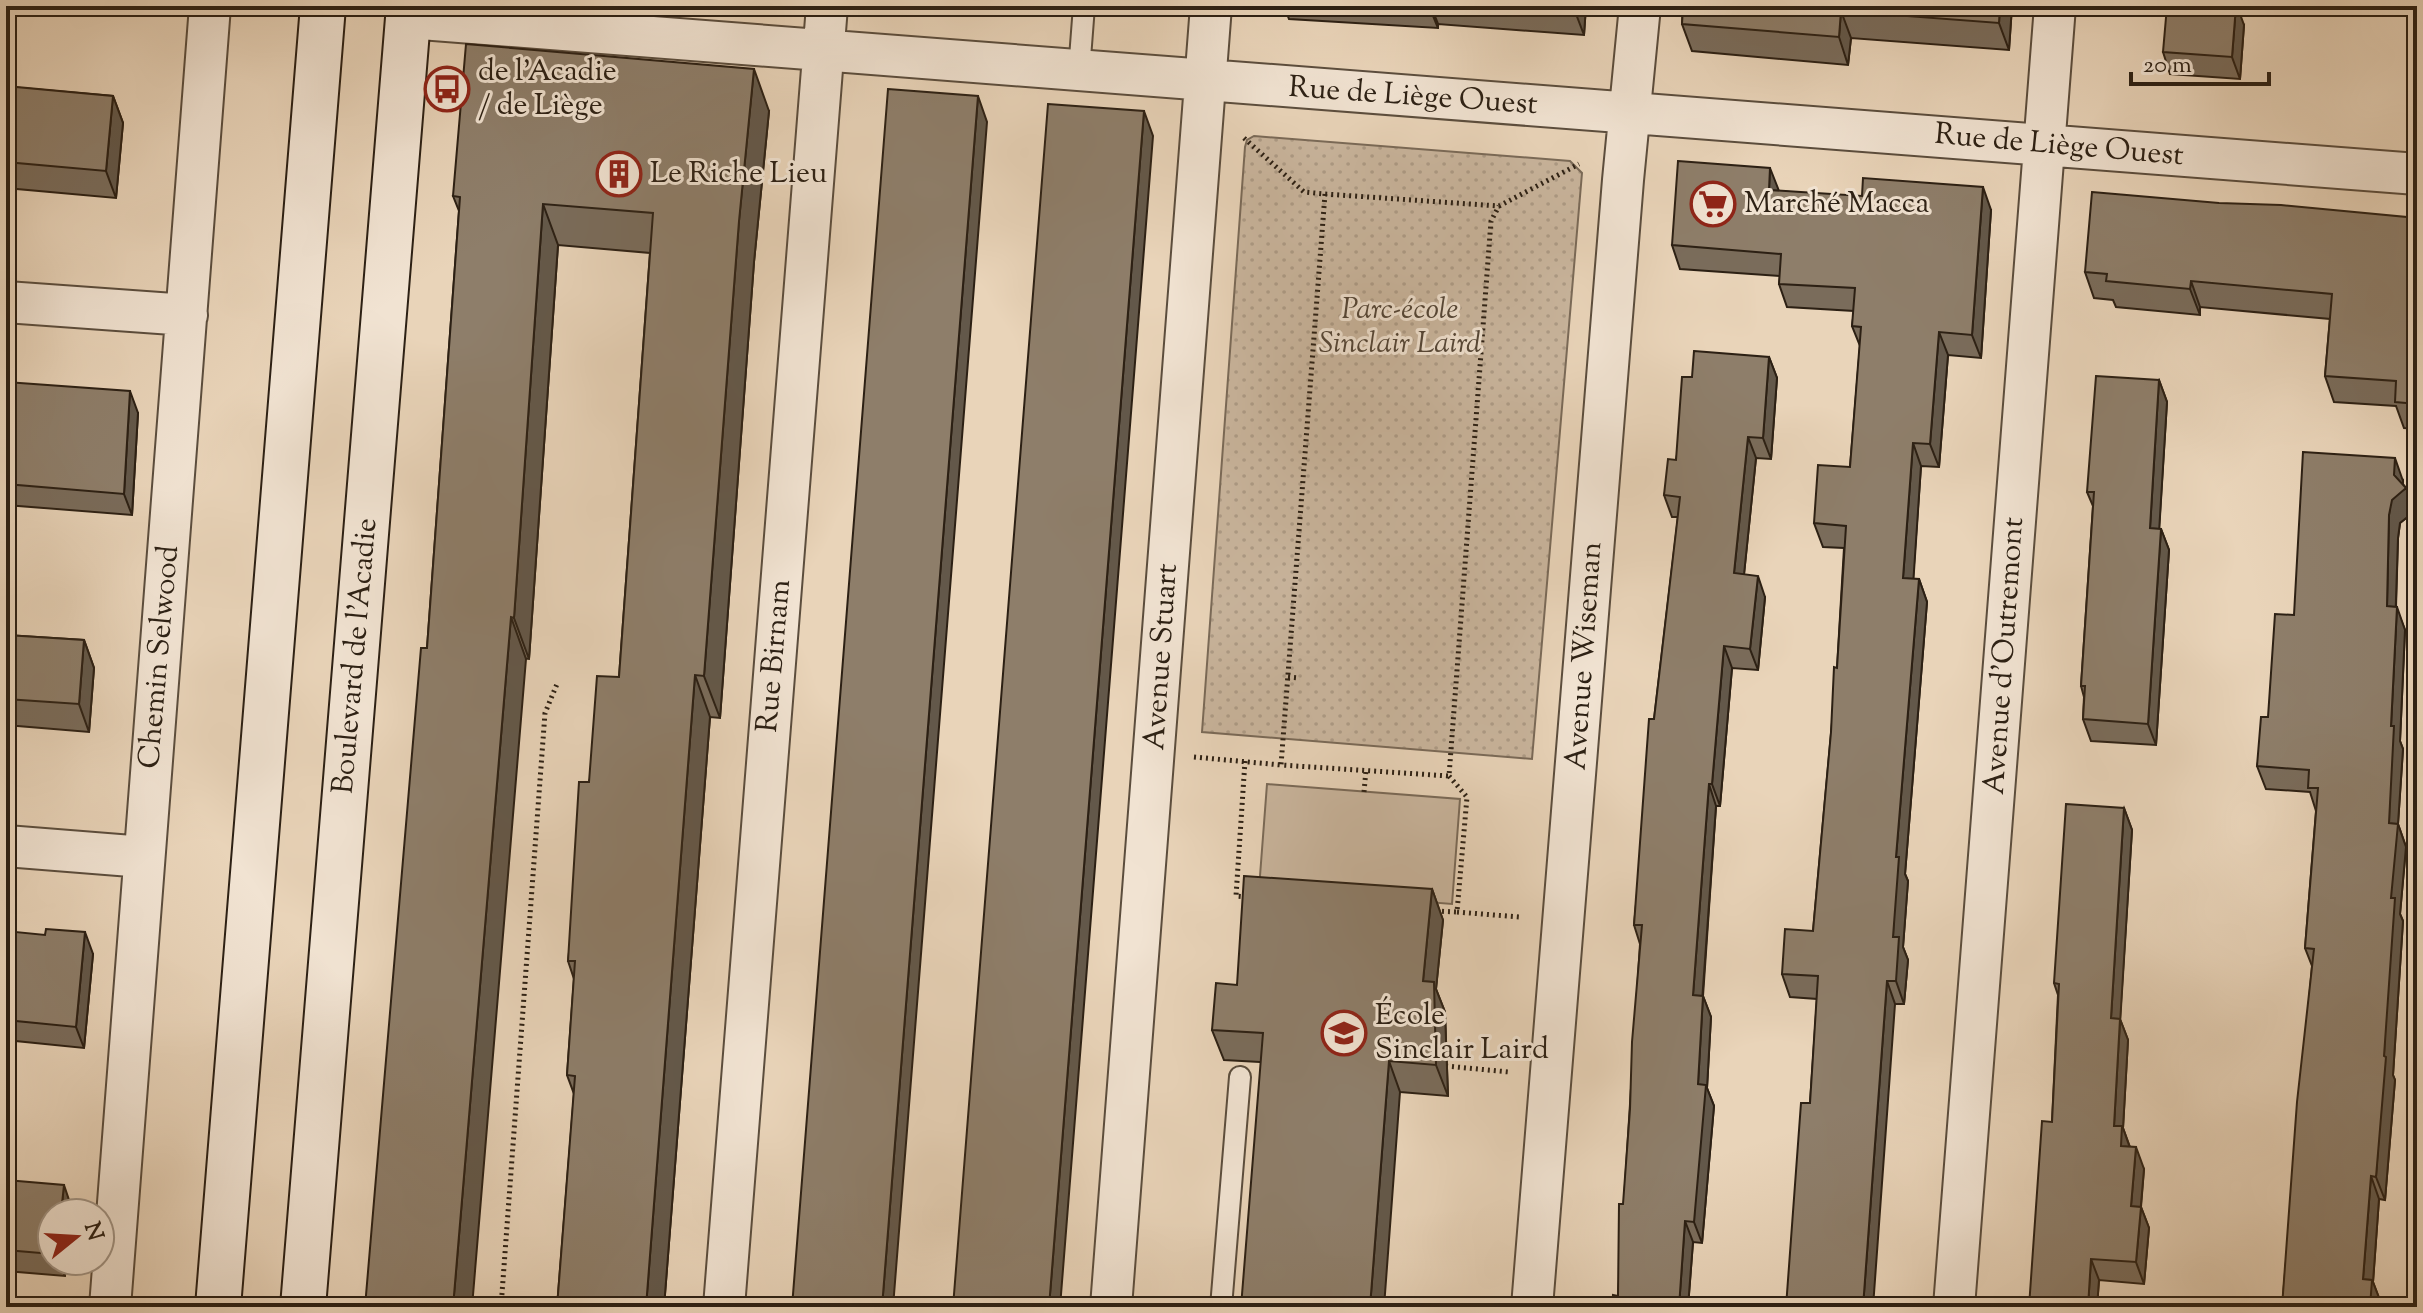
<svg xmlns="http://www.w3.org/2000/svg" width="2423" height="1313" font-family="'Sorts Mill Goudy',serif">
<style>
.grass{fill:#c9b59d;stroke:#7a6a58;stroke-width:2}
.park{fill:url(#park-dots);stroke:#7a6a58;stroke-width:2}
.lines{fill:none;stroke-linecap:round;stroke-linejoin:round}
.lane-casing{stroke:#5b4d3d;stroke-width:24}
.street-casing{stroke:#5b4d3d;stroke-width:44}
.secondary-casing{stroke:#2c2014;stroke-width:48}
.path{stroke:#2c2014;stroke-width:5;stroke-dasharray:2 4;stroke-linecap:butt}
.lane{stroke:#f1e3d2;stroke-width:20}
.street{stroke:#f1e3d2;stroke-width:40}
.secondary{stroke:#f1e3d2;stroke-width:44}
.wall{fill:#7a6c5b;stroke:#2c2014;stroke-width:2}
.shaded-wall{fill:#63584a;stroke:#2c2014;stroke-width:2}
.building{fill:#8e7e6a;stroke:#2c2014;stroke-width:2}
.labels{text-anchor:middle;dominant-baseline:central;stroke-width:6;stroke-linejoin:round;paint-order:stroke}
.poi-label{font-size:30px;fill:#2c2014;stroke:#f1e3d2;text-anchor:start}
.street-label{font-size:30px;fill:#2c2014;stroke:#f1e3d2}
.park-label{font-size:30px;font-style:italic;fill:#534536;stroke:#f1e3d2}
</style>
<defs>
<pattern id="park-dots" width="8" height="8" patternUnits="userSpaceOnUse" patternTransform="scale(2)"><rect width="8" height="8" fill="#c9b59d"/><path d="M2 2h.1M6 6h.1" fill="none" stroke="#ad9b86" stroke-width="1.8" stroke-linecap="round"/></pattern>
</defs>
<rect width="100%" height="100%" fill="#e9d4b9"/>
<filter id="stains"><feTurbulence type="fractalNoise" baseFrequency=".0025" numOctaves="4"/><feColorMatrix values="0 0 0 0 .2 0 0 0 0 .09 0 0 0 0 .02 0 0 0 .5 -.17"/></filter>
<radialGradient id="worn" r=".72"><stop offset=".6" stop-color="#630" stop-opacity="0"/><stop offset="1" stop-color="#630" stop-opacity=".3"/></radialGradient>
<path class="grass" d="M 1267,784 L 1460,799 L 1452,904 L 1259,889 Z"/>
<path class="park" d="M 1254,136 L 1570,161 L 1582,173 L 1532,759 L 1202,732 L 1245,147 L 1247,140 Z"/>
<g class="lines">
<g class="lane-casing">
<path id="lane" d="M 1079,71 L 1084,6
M 1221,1307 L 1240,1077"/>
</g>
<g class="street-casing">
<path id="street" d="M 408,18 L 2417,174
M 6,302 L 187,315
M 6,846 L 144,857
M 110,1307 L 210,6
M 724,1307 L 827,6
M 1111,1307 L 1211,6
M 1532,1307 L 1623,180 L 1640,6
M 1954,1307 L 2055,6"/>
</g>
<g class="secondary-casing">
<path id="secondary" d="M 218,1307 L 323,6
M 303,1307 L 409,6"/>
</g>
<path class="path" d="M 1244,138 L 1304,192 L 1325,194 L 1499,206 L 1579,164
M 1325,194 L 1281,765 L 1449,776 L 1491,221 L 1499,206
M 1288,677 L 1300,678
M 1194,757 L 1281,765
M 1245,761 L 1236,896 L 1247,897
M 1364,792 L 1366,770
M 1436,911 L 1457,912 L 1467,797 L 1449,776
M 1457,912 L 1519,917
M 1446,1066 L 1509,1072
M 501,1307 L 545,713 L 557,684"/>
<use href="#lane" class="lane"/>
<use href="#street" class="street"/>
<use href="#secondary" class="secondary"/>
</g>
<path class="wall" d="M 1284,6 L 1586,6 L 1584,35 L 1438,24 L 1438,28 L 1289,19 Z
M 1683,6 L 2012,6 L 2009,50 L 1851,38 L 1848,65 L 1692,51 L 1682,24 Z
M 2244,25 L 2240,79 L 2170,74 L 2163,52 Z
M 6,78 L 10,87 L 113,96 L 123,123 L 116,198 L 6,188 Z
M 769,111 L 754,262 L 720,718 L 710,717 L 664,1307 L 557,1307 L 574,1094 L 567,1075 L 574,979 L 568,961 L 589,782 L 619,677 L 650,253 L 558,245 L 529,659 L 427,648 L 459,211 L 453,196 Z
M 1779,191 L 1991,210 L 1981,358 L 1948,355 L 1939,467 L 1921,466 L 1913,579 L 1919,579 L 1927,602 L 1905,874 L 1908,881 L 1903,947 L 1908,960 L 1904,1004 L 1895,1004 L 1810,1103 L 1817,999 L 1790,997 L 1782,974 L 1813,931 L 1837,668 L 1844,548 L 1823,547 L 1814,523 L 1850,467 L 1860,346 L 1852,326 L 1854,311 L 1787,307 L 1779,284 L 1780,276 L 1680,269 L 1672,245 Z
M 2417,218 L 2417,429 L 2404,428 L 2396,406 L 2334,402 L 2325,376 L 2330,319 L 2200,307 L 2200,315 L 2116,307 L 2113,300 L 2094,298 L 2085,272 Z
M 1769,357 L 1777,378 L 1771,459 L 1756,458 L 1744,574 L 1765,597 L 1758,670 L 1732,668 L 1720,806 L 1716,806 L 1703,996 L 1711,1017 L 1707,1088 L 1714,1106 L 1702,1243 L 1693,1242 L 1688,1307 L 1612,1307 L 1618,1296 L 1640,944 L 1634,925 L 1654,719 L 1678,517 L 1672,517 L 1664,495 L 1676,460 L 1692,377 Z
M 2159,380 L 2167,402 L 2159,529 L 2161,529 L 2169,550 L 2156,745 L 2091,741 L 2083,719 L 2084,697 L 2081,686 L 2093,506 L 2087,492 Z
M 6,382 L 138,413 L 132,515 L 6,505 Z
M 2403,481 L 2403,484 L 2406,488 L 2415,511 L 2400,523 L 2398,538 L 2396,607 L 2405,630 L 2400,741 L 2403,749 L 2398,824 L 2406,847 L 2400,914 L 2403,921 L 2393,1075 L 2395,1080 L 2385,1200 L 2379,1199 L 2373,1282 L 2381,1303 L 2282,1307 L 2312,966 L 2305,948 L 2316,811 L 2310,792 L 2266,789 L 2257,766 L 2294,615 Z
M 6,635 L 84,640 L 94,668 L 89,732 L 6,725 Z
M 2124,808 L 2132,830 L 2120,1019 L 2128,1040 L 2123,1128 L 2130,1147 L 2144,1169 L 2141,1207 L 2149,1228 L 2144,1284 L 2099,1280 L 2097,1307 L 2029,1307 L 2052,1122 L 2058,995 L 2054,983 Z
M 1432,889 L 1443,920 L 1436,989 L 1445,1012 L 1448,1096 L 1400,1092 L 1260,1062 L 1224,1060 L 1212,1030 L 1237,985 Z
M 6,931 L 93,954 L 84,1048 L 6,1040 Z
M 6,1180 L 71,1206 L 52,1213 L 52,1261 L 66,1261 L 65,1276 L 6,1271 Z"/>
<path class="shaded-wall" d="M 1429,6 L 1431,6 L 1438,24 L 1438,28 Z
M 1573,6 L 1586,6 L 1584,35 Z
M 2000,6 L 2012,6 L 2009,50 L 1999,23 Z
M 2236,6 L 2237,6 L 2244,25 L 2240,79 L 2232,57 Z
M 1841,11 L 1851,38 L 1848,65 L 1839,37 Z
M 754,69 L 769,111 L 754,262 L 720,718 L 704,676 L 739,221 Z
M 113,96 L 123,123 L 116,198 L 106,171 Z
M 978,96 L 987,122 L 893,1307 L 882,1307 Z
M 1144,111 L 1153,136 L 1060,1307 L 1049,1307 Z
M 1770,168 L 1779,191 L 1769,190 Z
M 1983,187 L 1991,210 L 1981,358 L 1972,335 Z
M 543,204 L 558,245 L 529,659 L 514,618 Z
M 2191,281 L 2200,307 L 2200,315 L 2190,289 Z
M 1939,332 L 1948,355 L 1939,467 L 1930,444 Z
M 1769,357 L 1777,378 L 1771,459 L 1763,438 Z
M 2159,380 L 2167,402 L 2158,549 L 2150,528 Z
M 130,391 L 138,413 L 132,515 L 124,494 Z
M 1748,437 L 1756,458 L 1742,594 L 1734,573 Z
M 1913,443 L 1921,466 L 1912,601 L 1903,578 Z
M 2395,458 L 2403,481 L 2402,491 L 2406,488 L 2415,511 L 2400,523 L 2398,538 L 2395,629 L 2387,606 L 2389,515 Z
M 2161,529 L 2169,550 L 2156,745 L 2148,724 Z
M 1758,576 L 1765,597 L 1758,670 L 1750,649 Z
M 1919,579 L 1927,602 L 1905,874 L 1908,881 L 1903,947 L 1908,960 L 1904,1004 L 1896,981 L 1893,937 L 1896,857 Z
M 2397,607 L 2405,630 L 2400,741 L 2403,749 L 2398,824 L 2406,847 L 2400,914 L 2403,921 L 2393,1075 L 2395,1080 L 2385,1200 L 2376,1177 L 2384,1056 L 2391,898 L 2389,823 L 2391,726 Z
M 511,617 L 526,659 L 472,1307 L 453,1307 Z
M 84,640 L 94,668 L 89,732 L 79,704 Z
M 1724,646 L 1732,668 L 1720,806 L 1712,784 Z
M 695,675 L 710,717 L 664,1307 L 646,1307 Z
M 1709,784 L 1716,806 L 1701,1016 L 1693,995 Z
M 2124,808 L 2132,830 L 2119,1040 L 2111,1018 Z
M 1432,889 L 1443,920 L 1436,989 L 1445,1012 L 1448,1096 L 1436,1065 L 1423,981 Z
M 85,932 L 93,954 L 84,1048 L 76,1027 Z
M 1887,981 L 1895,1004 L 1873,1307 L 1863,1307 Z
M 1703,996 L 1711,1017 L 1707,1088 L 1714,1106 L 1702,1243 L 1694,1222 L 1698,1084 Z
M 2120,1019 L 2128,1040 L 2123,1128 L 2130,1148 L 2129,1168 L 2114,1126 Z
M 1389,1061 L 1400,1092 L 1384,1307 L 1370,1307 Z
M 2136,1147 L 2144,1169 L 2139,1227 L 2131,1206 Z
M 2371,1176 L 2379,1199 L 2373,1282 L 2381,1303 L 2380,1307 L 2370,1307 L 2363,1279 Z
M 64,1185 L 71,1206 L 71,1213 L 61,1213 Z
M 2141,1207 L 2149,1228 L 2144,1284 L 2136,1262 Z
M 1685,1221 L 1693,1242 L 1688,1307 L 1679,1307 Z
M 2091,1259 L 2099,1280 L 2097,1307 L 2088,1307 Z
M 59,1261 L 66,1261 L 65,1276 Z"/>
<path class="building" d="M 1683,6 L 2000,6 L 1999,23 L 1841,11 L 1839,37 L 1682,24 Z
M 2167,6 L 2236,6 L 2232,57 L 2163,52 Z
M 466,44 L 754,69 L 739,221 L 704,676 L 695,675 L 646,1307 L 557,1307 L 575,1076 L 567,1075 L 575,961 L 568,961 L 579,782 L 589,782 L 597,676 L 619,677 L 653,213 L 543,204 L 514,618 L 511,617 L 453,1307 L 365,1307 L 421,648 L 427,648 L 460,197 L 453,196 Z
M 6,78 L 7,78 L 6,86 L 113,96 L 106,171 L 6,162 Z
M 888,89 L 978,96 L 882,1307 L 792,1307 Z
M 1048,104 L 1144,111 L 1049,1307 L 953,1307 Z
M 1678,161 L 1770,168 L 1769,190 L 1862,196 L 1863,178 L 1983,187 L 1972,335 L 1939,332 L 1930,444 L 1913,443 L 1903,578 L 1919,579 L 1896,857 L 1899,857 L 1893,937 L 1899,937 L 1896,981 L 1887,981 L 1863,1307 L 1786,1307 L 1801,1103 L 1810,1103 L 1818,976 L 1782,974 L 1785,929 L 1813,931 L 1831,732 L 1834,667 L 1837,668 L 1846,526 L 1814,523 L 1818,465 L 1850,467 L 1861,327 L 1852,326 L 1855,288 L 1779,284 L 1781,254 L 1672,245 Z
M 2092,192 L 2219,203 L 2281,205 L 2417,218 L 2417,404 L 2395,402 L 2396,381 L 2325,376 L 2332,294 L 2191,281 L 2190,289 L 2106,281 L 2107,274 L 2085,272 Z
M 1694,351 L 1769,357 L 1763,438 L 1748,437 L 1734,573 L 1758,576 L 1750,649 L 1724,646 L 1712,784 L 1709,784 L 1693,995 L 1703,996 L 1698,1084 L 1706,1085 L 1694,1222 L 1685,1221 L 1679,1307 L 1612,1307 L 1613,1295 L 1618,1296 L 1619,1204 L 1623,1204 L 1630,1109 L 1632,1042 L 1642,925 L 1634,925 L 1649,719 L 1654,719 L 1680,497 L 1664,495 L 1668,459 L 1676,460 L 1682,377 L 1692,377 Z
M 2096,376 L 2159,380 L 2150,528 L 2161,529 L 2148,724 L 2083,719 L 2085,686 L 2081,686 L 2094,492 L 2087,492 Z
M 6,382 L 130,391 L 124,494 L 6,484 Z
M 2303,452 L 2395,458 L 2394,475 L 2406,488 L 2392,500 L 2389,515 L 2387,606 L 2397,607 L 2391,726 L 2394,726 L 2389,823 L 2398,824 L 2391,898 L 2395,898 L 2384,1056 L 2386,1057 L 2376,1177 L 2371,1176 L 2363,1279 L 2372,1280 L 2370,1307 L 2282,1307 L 2297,1102 L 2314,949 L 2305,948 L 2318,788 L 2308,788 L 2309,770 L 2257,766 L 2261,717 L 2268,717 L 2275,614 L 2294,615 Z
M 6,635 L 84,640 L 79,704 L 6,699 Z
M 2066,804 L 2124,808 L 2111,1018 L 2120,1019 L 2114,1126 L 2122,1126 L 2121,1146 L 2136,1147 L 2131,1206 L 2141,1207 L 2136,1262 L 2091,1259 L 2088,1307 L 2029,1307 L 2042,1121 L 2052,1122 L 2059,984 L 2054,983 Z
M 1244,876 L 1432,889 L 1423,981 L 1434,982 L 1436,1065 L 1389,1061 L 1370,1307 L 1241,1307 L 1263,1033 L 1212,1030 L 1216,983 L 1237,985 Z
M 46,929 L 85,932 L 76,1027 L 6,1020 L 6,931 L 45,935 Z
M 6,1180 L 64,1185 L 61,1213 L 52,1213 L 52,1254 L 6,1250 Z"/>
<defs>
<g id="bus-ring" transform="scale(2.3)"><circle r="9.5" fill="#f1e3d2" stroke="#8f2418" stroke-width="1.5"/><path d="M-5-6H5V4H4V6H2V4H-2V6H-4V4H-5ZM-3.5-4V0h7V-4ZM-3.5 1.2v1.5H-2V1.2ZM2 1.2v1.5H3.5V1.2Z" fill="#8f2418"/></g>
<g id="building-ring" transform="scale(2.3)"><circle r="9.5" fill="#f1e3d2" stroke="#8f2418" stroke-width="1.5"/><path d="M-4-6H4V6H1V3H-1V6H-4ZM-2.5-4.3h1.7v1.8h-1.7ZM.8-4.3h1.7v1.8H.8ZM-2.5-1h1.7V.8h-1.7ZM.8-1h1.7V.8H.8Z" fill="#8f2418"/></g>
<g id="supermarket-ring" transform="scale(2.3)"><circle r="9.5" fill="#f1e3d2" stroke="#8f2418" stroke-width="1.5"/><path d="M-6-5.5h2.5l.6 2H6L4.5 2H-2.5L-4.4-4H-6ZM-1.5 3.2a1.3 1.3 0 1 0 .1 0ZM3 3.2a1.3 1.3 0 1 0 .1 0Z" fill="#8f2418"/></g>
<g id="school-ring" transform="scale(2.3)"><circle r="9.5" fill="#f1e3d2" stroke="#8f2418" stroke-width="1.5"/><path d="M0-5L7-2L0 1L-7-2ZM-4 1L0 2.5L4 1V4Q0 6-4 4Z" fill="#8f2418"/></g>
</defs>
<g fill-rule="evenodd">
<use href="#bus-ring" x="447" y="89"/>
<use href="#building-ring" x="619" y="174"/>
<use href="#supermarket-ring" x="1713" y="204"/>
<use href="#school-ring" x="1344" y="1033"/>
</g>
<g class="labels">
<g class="poi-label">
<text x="478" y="72">de l'Acadie<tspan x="478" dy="34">/ de Liège</tspan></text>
<text x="650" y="174">Le Riche Lieu</text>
<text x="1744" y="204">Marché Macca</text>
<text x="1375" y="1016">École<tspan x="1375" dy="34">Sinclair Laird</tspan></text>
</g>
<g class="street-label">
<text transform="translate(1413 97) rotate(4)">Rue de Liège Ouest</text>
<text transform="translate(2059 146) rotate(5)">Rue de Liège Ouest</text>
<text transform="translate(356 656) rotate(-85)">Boulevard de l'Acadie</text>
<text transform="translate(775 656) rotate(-85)">Rue Birnam</text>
<text transform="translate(1585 656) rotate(-86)">Avenue Wiseman</text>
<text transform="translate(2005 656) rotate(-86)">Avenue d'Outremont</text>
<text transform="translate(160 657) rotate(-85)">Chemin Selwood</text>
<text transform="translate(1162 657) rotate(-86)">Avenue Stuart</text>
</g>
<g class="park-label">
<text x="1400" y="310">Parc-école<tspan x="1400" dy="34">Sinclair Laird</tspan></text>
</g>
</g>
<rect width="2423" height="1313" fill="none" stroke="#e9d4b9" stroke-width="32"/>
<rect x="8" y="8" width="2407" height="1297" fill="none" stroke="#2c2014" stroke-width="4"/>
<rect x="16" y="16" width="2391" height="1281" fill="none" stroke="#2c2014" stroke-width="2"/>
<g transform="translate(76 1237) rotate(72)"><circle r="38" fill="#f1e3d2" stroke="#a29586" stroke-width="2"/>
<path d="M0-6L14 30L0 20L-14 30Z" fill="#8f2418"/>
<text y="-12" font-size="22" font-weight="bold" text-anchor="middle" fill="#2c2014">N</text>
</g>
<path d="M2131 72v12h138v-12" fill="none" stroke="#2c2014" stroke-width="4"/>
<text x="2143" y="72" font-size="24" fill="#2c2014" stroke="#f1e3d2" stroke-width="6" paint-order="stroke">20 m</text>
<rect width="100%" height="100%" filter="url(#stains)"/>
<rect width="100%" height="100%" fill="url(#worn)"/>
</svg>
